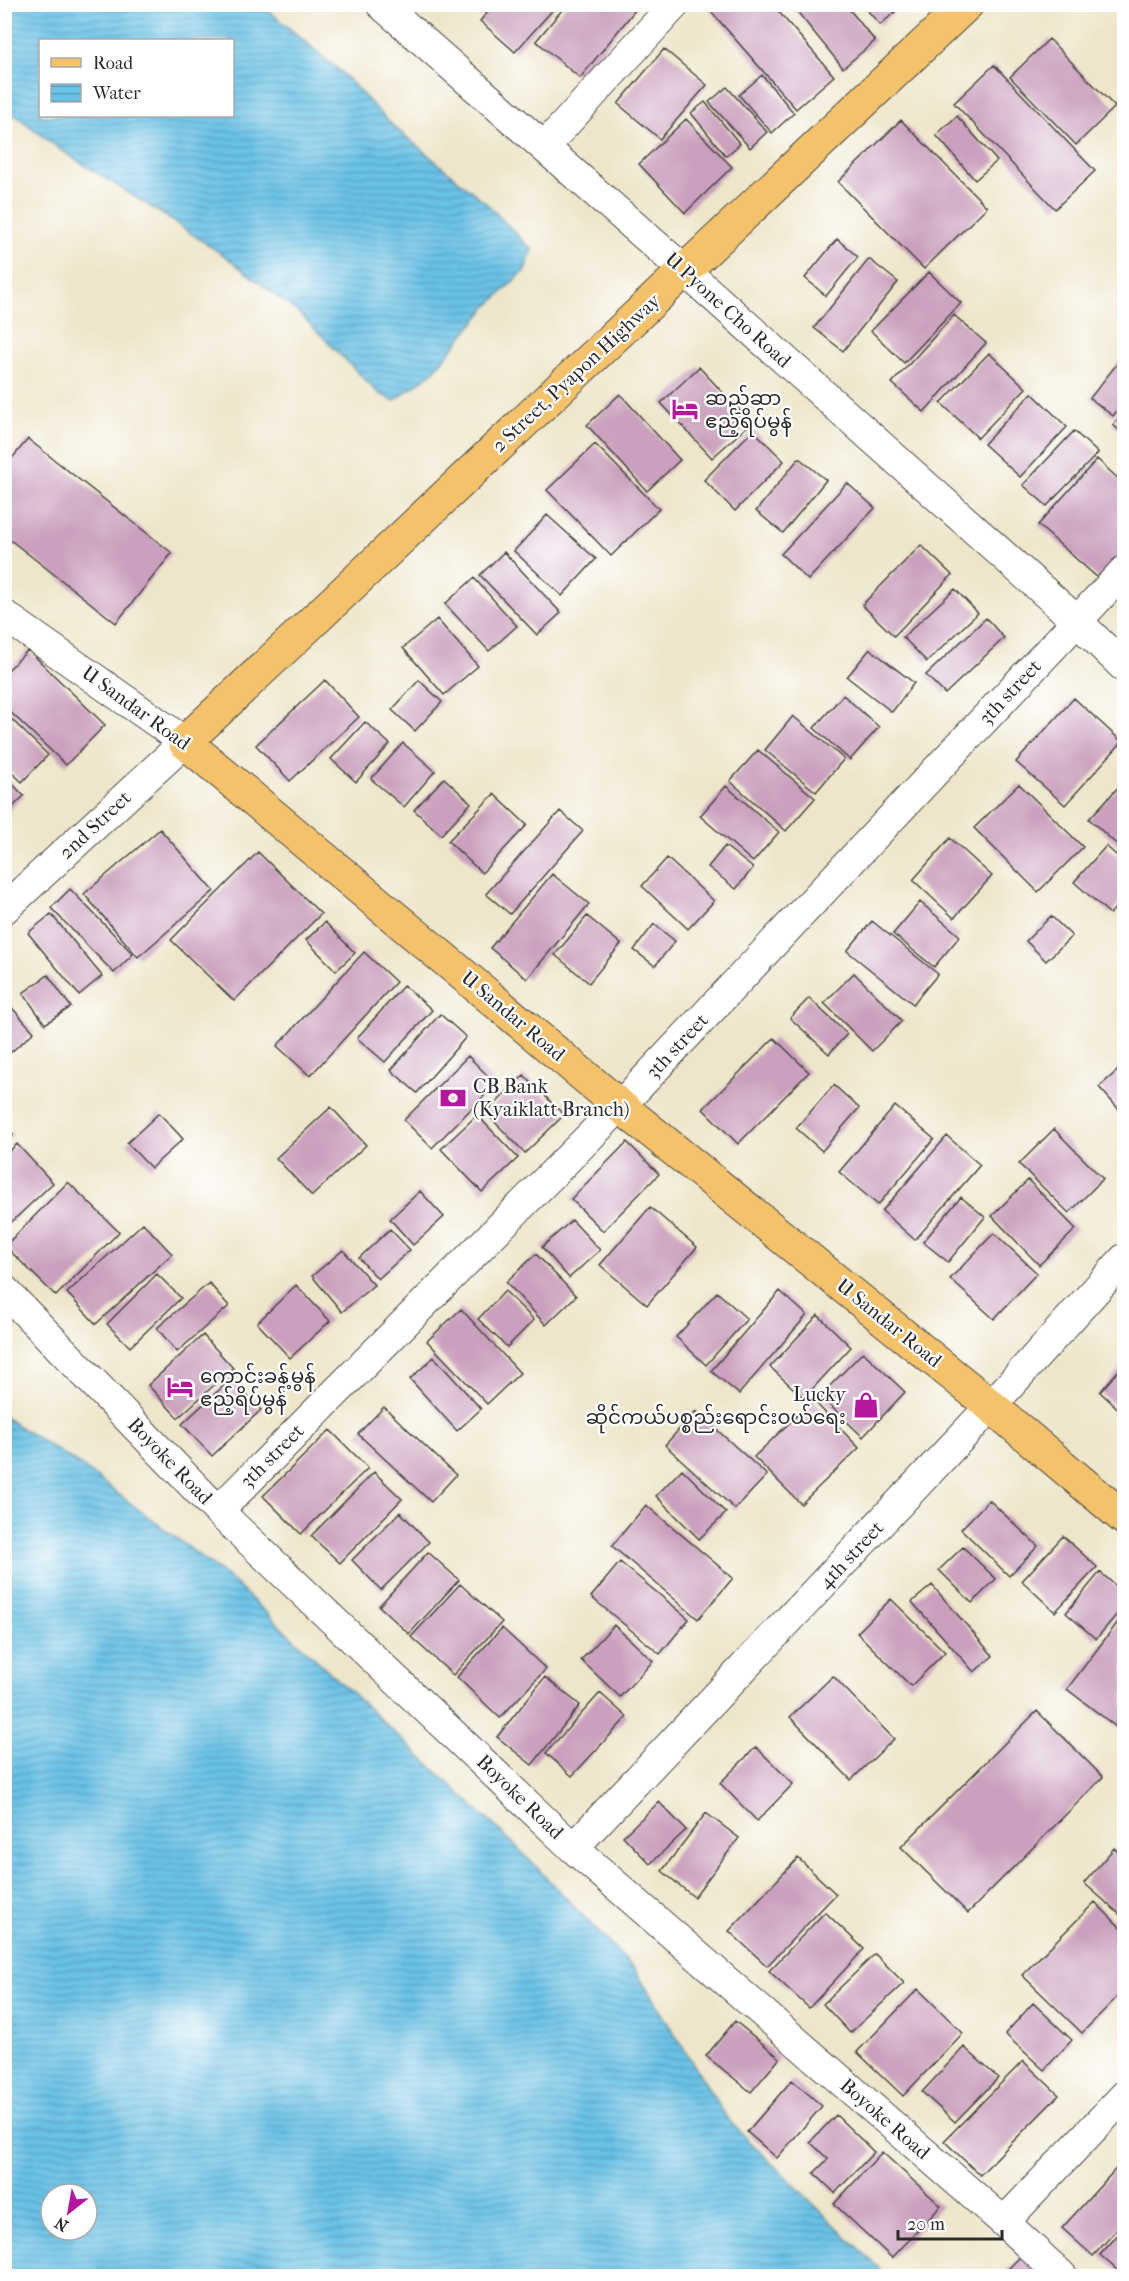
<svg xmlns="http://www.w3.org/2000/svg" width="1129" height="2281" font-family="'IM FELL French Canon','Noto Sans Myanmar',serif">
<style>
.water{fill:url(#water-rules);stroke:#4a7689;stroke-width:1.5;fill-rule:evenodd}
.building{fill:#caa0be}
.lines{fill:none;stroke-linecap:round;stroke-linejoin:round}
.minor-casing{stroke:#484743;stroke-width:32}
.primary-casing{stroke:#484743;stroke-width:35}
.minor{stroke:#fff;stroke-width:30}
.primary{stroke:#f4c26a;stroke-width:33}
.labels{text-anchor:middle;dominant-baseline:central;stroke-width:4.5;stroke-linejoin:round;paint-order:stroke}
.street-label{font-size:20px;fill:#2b2b2b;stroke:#fff}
.poi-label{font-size:20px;fill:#2b2b2b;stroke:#fff;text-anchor:start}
</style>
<defs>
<pattern id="water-rules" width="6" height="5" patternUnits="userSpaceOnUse" patternTransform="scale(1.5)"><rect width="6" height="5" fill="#69c2e7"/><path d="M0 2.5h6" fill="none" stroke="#579ebb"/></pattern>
</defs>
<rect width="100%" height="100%" fill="#fff"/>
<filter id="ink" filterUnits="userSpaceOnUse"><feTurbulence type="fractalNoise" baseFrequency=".0167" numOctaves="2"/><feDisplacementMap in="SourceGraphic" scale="12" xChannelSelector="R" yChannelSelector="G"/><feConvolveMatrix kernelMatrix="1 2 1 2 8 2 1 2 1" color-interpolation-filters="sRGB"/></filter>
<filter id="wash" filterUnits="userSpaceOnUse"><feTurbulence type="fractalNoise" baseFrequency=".008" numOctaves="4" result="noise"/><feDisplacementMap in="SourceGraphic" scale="24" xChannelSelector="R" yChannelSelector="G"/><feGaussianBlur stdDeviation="1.35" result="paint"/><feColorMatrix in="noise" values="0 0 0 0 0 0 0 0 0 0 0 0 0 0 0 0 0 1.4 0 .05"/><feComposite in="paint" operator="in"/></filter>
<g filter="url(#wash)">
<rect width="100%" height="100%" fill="#eee6ca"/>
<path class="water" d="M 9,5 L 262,5 L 342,73 L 392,125 L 487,204 L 532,250 L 525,270 L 486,308 L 433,372 L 394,401 L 378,393 L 300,314 L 226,257 L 162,214 L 59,149 L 18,117 L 5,110 L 4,13 ZM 40,40 L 232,40 L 232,116 L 40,116 Z
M 4,1417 L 79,1464 L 230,1579 L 515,1845 L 635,1970 L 728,2120 L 887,2276 L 5,2276 ZM 51,2194 L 87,2194 L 87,2230 L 51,2230 Z"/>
<g id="blocks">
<path class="building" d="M 495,4 L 558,4 L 515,52 L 480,21 Z
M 567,4 L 640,4 L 580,78 L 536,41 Z
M 714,4 L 772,4 L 834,76 L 796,109 L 709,9 Z
M 791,4 L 845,4 L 875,41 L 843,68 Z
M 862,4 L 904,4 L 880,25 Z
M 1049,39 L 1115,107 L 1076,145 L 1010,77 Z
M 664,49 L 707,85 L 660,139 L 618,104 Z
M 994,65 L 1095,171 L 1055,209 L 954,103 Z
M 762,75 L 794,113 L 772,133 L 739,95 Z
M 727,87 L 767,132 L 750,148 L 709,102 Z
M 705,102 L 740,144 L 726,156 L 691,113 Z
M 957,116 L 997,161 L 975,180 L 936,135 Z
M 686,119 L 732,167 L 685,213 L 639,164 Z
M 901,120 L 987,207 L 924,269 L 838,182 Z
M 837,239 L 858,257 L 826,296 L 805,278 Z
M 869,259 L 898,282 L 843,351 L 814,328 Z
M 929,272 L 961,303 L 904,363 L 871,331 Z
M 954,315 L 986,343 L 924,412 L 892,383 Z
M 989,353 L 1026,388 L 978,438 L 941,403 Z
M 1120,360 L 1124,363 L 1124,402 L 1113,416 L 1090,398 Z
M 699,367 L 751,423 L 712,458 L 661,403 Z
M 1032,393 L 1067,427 L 1020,477 L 984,444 Z
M 620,394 L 680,460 L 647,491 L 587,425 Z
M 1124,410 L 1124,434 L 1113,425 Z
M 753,430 L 784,461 L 735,511 L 704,480 Z
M 1074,431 L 1098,453 L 1047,506 L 1023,485 Z
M 28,439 L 172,553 L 116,623 L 4,535 L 4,468 Z
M 595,444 L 659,509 L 611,556 L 547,490 Z
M 799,458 L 826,480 L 783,533 L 756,511 Z
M 1097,459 L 1124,484 L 1124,551 L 1099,579 L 1038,525 Z
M 847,483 L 875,508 L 808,580 L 781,554 Z
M 547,515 L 596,559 L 562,596 L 514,551 Z
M 921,545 L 952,575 L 894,636 L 862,605 Z
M 504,552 L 561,613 L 537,635 L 480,575 Z
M 474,578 L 517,626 L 489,651 L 445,604 Z
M 955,589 L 978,613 L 927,662 L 903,637 Z
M 986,618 L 1004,638 L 945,694 L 926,675 Z
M 437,619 L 478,666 L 444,695 L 403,648 Z
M 870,649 L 914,683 L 892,712 L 847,677 Z
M 28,650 L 105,725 L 66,765 L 4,706 L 4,674 Z
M 325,680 L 359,717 L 290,781 L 256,745 Z
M 419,680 L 442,702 L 415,731 L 392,710 Z
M 843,695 L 879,727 L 850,760 L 814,728 Z
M 1074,698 L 1122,742 L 1065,805 L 1016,762 Z
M 4,712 L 48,755 L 22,782 L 4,765 Z
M 793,716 L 844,759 L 816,792 L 765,750 Z
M 365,722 L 390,744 L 356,782 L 331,759 Z
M 403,743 L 435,771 L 404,807 L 371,779 Z
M 758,750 L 815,798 L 786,831 L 730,781 Z
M 4,775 L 24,796 L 4,815 Z
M 444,778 L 471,803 L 441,835 L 414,810 Z
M 1124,781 L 1124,851 L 1089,819 Z
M 1019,784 L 1083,847 L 1038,892 L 974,828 Z
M 726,786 L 779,832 L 753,862 L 700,816 Z
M 494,794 L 527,825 L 482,873 L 448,841 Z
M 560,811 L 583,831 L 510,914 L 486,894 Z
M 160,829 L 214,891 L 138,957 L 84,894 Z
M 950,838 L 992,876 L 954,918 L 913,880 Z
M 725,846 L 753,868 L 736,889 L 708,867 Z
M 1106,846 L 1124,862 L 1124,898 L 1110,914 L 1074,882 Z
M 258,852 L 321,914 L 234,1001 L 171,940 Z
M 667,858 L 714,901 L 688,929 L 642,886 Z
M 552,874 L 589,904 L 527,979 L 490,948 Z
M 70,889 L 133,954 L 114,973 L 51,908 Z
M 920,902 L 960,936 L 934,967 L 893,934 Z
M 51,914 L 102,976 L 79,995 L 28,933 Z
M 587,916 L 621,944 L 589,983 L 555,955 Z
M 1051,916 L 1072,936 L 1046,961 L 1026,941 Z
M 872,921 L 938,974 L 913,1004 L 847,951 Z
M 325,922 L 355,953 L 336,971 L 306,940 Z
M 654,924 L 675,941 L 655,966 L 634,950 Z
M 364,952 L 396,982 L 310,1076 L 277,1046 Z
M 854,973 L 902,1021 L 872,1051 L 824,1003 Z
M 48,975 L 71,1007 L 45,1024 L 23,993 Z
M 404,985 L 432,1010 L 385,1062 L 357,1038 Z
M 809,998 L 847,1034 L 829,1054 L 790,1018 Z
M 4,999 L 34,1032 L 10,1053 L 4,1047 Z
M 440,1014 L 466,1037 L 417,1093 L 391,1070 Z
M 774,1038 L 809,1072 L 738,1144 L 703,1109 Z
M 468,1056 L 496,1084 L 432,1148 L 404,1120 Z
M 1124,1065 L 1124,1115 L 1099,1087 Z
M 524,1075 L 564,1115 L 525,1153 L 486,1113 Z
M 834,1085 L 859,1108 L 822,1151 L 796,1128 Z
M 895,1106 L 934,1139 L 878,1205 L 839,1172 Z
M 331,1107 L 366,1145 L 312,1196 L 276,1158 Z
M 159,1113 L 183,1139 L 151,1168 L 127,1143 Z
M 477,1115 L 518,1158 L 482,1192 L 441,1149 Z
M 4,1126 L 13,1135 L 4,1143 Z
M 1054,1129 L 1103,1179 L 1069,1213 L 1019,1164 Z
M 947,1136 L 980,1165 L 915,1240 L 882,1211 Z
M 627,1142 L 659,1174 L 603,1231 L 571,1199 Z
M 17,1144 L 53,1183 L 4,1229 L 4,1156 Z
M 1028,1180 L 1076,1229 L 1039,1265 L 992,1216 Z
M 68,1182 L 119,1232 L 56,1296 L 5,1246 Z
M 420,1191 L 444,1217 L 413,1245 L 390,1219 Z
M 961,1197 L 985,1217 L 948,1262 L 923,1242 Z
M 650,1207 L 697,1247 L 647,1305 L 600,1265 Z
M 572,1220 L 600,1250 L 569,1278 L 542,1247 Z
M 143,1223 L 172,1254 L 96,1324 L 67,1293 Z
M 390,1229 L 410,1250 L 378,1279 L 359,1258 Z
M 994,1233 L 1037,1273 L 994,1319 L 950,1279 Z
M 343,1250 L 374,1285 L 342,1312 L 312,1276 Z
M 536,1254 L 576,1296 L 546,1325 L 506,1282 Z
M 157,1274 L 181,1298 L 130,1347 L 107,1324 Z
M 209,1283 L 229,1306 L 177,1352 L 157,1328 Z
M 296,1285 L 330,1321 L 290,1358 L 257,1323 Z
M 505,1291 L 534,1320 L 507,1347 L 478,1319 Z
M 780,1291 L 807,1315 L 739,1394 L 711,1371 Z
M 717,1292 L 747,1319 L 706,1365 L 676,1337 Z
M 461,1309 L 520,1373 L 487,1404 L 427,1341 Z
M 818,1315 L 851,1347 L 804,1398 L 770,1367 Z
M 203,1335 L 233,1368 L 178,1418 L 148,1385 Z
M 863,1352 L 905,1392 L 863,1437 L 820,1396 Z
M 434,1357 L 481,1409 L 457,1431 L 410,1379 Z
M 1124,1364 L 1124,1414 L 1100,1392 Z
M 231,1379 L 261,1410 L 212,1456 L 182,1424 Z
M 813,1400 L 859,1448 L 801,1504 L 754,1457 Z
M 384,1407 L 456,1475 L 431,1502 L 358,1434 Z
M 696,1411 L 767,1475 L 735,1509 L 665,1445 Z
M 330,1430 L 368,1468 L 301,1534 L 263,1496 Z
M 682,1469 L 726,1513 L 699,1539 L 656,1496 Z
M 374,1472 L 402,1499 L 340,1563 L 311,1536 Z
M 989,1500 L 1038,1546 L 1009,1576 L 961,1529 Z
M 646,1505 L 733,1578 L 698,1619 L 612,1546 Z
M 400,1512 L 429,1542 L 381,1590 L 352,1560 Z
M 1063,1536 L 1097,1567 L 1055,1612 L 1022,1581 Z
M 963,1547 L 996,1579 L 972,1603 L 939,1570 Z
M 428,1552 L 459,1580 L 409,1634 L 379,1606 Z
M 620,1562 L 689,1619 L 660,1654 L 591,1597 Z
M 1100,1572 L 1124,1593 L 1124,1606 L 1096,1639 L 1066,1613 Z
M 460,1584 L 502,1622 L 453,1675 L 411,1637 Z
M 932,1585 L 993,1656 L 974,1672 L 912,1602 Z
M 891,1599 L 945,1652 L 911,1686 L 857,1633 Z
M 1124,1614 L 1124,1733 L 1067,1689 Z
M 614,1625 L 653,1661 L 620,1697 L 581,1660 Z
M 502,1628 L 546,1669 L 500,1718 L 457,1677 Z
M 833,1676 L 894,1739 L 851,1780 L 790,1717 Z
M 545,1677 L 580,1705 L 532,1765 L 497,1737 Z
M 600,1693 L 627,1717 L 572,1776 L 546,1753 Z
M 1037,1711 L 1103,1777 L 968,1913 L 901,1847 Z
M 756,1747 L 793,1784 L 757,1821 L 720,1783 Z
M 659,1802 L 686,1830 L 650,1864 L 623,1836 Z
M 706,1813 L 739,1838 L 694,1897 L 662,1871 Z
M 1124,1834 L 1124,1846 L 1119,1841 Z
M 1114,1848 L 1124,1858 L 1124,1918 L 1084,1883 Z
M 798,1858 L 836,1894 L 767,1966 L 729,1931 Z
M 1095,1902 L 1124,1931 L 1124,1990 L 1082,2033 L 1022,1975 Z
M 825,1912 L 864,1949 L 809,2008 L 769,1971 Z
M 875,1954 L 904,1983 L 850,2033 L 823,2004 Z
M 918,1989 L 963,2033 L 903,2096 L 857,2052 Z
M 1033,2003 L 1072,2040 L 1044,2070 L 1005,2034 Z
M 735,2021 L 780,2058 L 751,2092 L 706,2056 Z
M 964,2047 L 998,2078 L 955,2122 L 922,2092 Z
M 1023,2061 L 1059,2095 L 980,2175 L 944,2141 Z
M 792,2080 L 822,2106 L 777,2158 L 747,2132 Z
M 836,2115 L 874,2152 L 835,2193 L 814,2173 L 828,2159 L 810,2142 Z
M 882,2152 L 941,2206 L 892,2258 L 834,2204 Z
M 1124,2160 L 1124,2222 L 1093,2256 L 1062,2228 Z
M 1124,2228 L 1124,2276 L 1100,2255 Z
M 1021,2256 L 1042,2276 L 1001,2276 Z"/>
</g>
</g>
<g filter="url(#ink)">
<use href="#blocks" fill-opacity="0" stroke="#484743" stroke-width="1.5"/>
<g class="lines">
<g class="minor-casing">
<path id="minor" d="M 381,4 L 684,270 L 1077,621 L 1124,667
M 544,147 L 675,4
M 4,615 L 185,742 L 4,909
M 4,1290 L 218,1511 L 573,1848 L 1004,2222 L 1062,2276
M 218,1511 L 620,1106 L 1124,571
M 573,1848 L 991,1406 L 1124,1259
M 1004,2222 L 1124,2096"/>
</g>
<g class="primary-casing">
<path id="primary" d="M 967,4 L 185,742 L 620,1106 L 991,1406 L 1124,1518"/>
</g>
<use href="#minor" class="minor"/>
<use href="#primary" class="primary"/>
</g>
</g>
<defs>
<g id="hotel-bare" transform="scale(2.07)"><path d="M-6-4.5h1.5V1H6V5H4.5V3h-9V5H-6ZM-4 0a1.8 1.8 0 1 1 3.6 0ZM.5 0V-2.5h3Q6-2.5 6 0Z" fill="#b5179e" stroke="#fff" stroke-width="2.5" paint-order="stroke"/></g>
<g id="bank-bare" transform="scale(2.07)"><path d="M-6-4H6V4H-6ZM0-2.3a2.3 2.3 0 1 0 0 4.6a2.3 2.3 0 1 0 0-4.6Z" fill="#b5179e" stroke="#fff" stroke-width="2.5" paint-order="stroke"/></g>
<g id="shop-bare" transform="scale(2.07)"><path d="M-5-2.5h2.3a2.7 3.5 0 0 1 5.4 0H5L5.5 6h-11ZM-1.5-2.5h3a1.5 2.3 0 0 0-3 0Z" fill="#b5179e" stroke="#fff" stroke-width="2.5" paint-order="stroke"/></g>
</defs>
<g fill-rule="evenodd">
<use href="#hotel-bare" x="685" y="409"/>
<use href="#bank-bare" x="453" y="1098"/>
<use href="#hotel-bare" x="180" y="1387"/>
<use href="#shop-bare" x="866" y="1405"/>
</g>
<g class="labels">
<g class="street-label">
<text transform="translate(728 310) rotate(42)">U Pyone Cho Road</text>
<text transform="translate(576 373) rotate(-43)">2 Street, Pyapon Highway</text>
<text transform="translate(1010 692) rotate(-47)">3th street</text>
<text transform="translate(136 708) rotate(36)">U Sandar Road</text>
<text transform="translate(95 825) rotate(-43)">2nd Street</text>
<text transform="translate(513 1016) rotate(40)">U Sandar Road</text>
<text transform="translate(677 1046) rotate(-47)">3th street</text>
<text transform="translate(889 1323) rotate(39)">U Sandar Road</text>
<text transform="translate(272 1456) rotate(-45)">3th street</text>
<text transform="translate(170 1461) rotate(46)">Boyoke Road</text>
<text transform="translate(851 1555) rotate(-47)">4th street</text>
<text transform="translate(520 1797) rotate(44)">Boyoke Road</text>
<text transform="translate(885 2119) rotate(41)">Boyoke Road</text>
</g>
<g class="poi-label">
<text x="705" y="398">ဆည်ဆာ<tspan x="705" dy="23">ဧည့်ရိပ်မွန်</tspan></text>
<text x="473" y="1086">CB Bank<tspan x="473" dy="23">(Kyaiklatt Branch)</tspan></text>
<text x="200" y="1376">ကောင်းခန့်မွန်<tspan x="200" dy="23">ဧည့်ရိပ်မွန်</tspan></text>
<text x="846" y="1394" text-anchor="end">Lucky<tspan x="846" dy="23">ဆိုင်ကယ်ပစ္စည်းရောင်း၀ယ်ရေး</tspan></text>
</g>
</g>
<rect width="1129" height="2281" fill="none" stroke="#fff" stroke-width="24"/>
<rect x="39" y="39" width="195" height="78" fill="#ffffff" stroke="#aaaaaa" stroke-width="1.5"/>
<rect x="51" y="58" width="30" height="9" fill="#f4c26a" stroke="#aaaaaa" stroke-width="1.5"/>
<text x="93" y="69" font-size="18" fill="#2b2b2b">Road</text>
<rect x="51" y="84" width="30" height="18" fill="url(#water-rules)" stroke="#aaaaaa" stroke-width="1.5"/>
<text x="93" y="99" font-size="18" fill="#2b2b2b">Water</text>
<g transform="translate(69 2212) rotate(211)"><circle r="28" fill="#ffffff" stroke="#aaaaaa" stroke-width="1.5"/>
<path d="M0-4.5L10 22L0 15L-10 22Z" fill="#b5179e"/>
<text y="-9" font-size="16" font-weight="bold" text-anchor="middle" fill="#2b2b2b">N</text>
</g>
<path d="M898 2230v9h104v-9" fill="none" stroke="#2b2b2b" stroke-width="3"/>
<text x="907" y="2230" font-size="18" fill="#2b2b2b" stroke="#ffffff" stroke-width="4.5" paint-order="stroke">20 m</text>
</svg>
